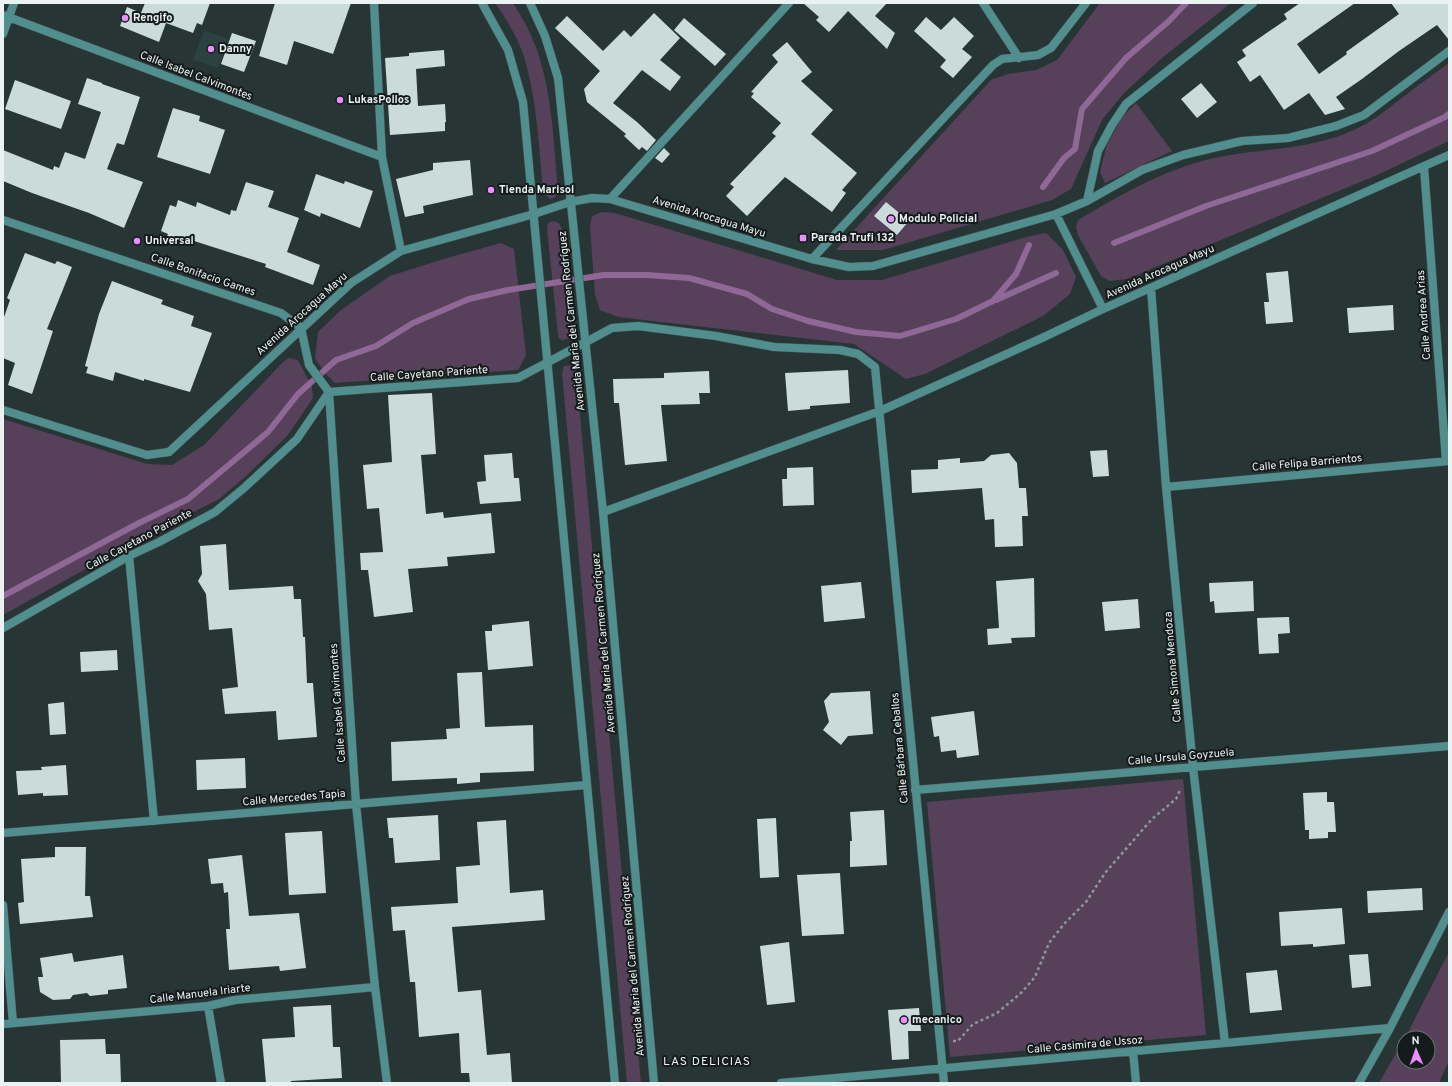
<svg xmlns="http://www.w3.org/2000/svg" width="1452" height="1086" font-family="Overpass,sans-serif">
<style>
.built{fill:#2c4242}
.green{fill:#57405a}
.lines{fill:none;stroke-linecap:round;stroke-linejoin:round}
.stream{stroke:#906897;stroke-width:6}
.building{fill:#cadbda}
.service-casing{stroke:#465353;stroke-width:9}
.minor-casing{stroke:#465353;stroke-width:9}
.tertiary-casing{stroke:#465353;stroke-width:9}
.path{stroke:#8c9797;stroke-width:2.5;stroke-dasharray:3 3;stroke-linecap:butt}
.service{stroke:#508f8e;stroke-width:8}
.minor{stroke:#508f8e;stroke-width:8}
.tertiary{stroke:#508f8e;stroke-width:8}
.poi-dot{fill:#eb8dfc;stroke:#151b1b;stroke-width:1.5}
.labels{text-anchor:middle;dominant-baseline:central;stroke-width:4;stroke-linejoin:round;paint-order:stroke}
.poi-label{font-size:11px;font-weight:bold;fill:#eaf2f2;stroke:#151b1b;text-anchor:start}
.street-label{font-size:11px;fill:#eaf2f2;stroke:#151b1b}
.neighbourhood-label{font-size:12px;letter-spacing:1px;fill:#eaf2f2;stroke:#151b1b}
</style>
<rect width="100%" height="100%" fill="#273535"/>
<path class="built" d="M 204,30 L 228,39 L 218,68 L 193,60 Z"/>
<path class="green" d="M 495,3 L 513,3 C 518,11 523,19 527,27 C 552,75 553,137 558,190 L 558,194 L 554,198 L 550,199 L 545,195 L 543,191 C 539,147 537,102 525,60 C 520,42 506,18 495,3 Z
M 1100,3 L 1231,3 L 1162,58 L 1124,93 L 1102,120 L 1071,189 L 1052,200 L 883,250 L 836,250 L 991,80 L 1008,74 L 1036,70 L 1057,60 Z
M 1449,63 L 1449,141 L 1377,175 L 1127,279 L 1110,281 L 1101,276 L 1078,235 L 1076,227 L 1078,220 C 1124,193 1171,165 1225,156 C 1269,148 1317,149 1358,128 C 1371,122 1384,112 1395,103 C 1413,89 1431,76 1449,63 Z
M 1136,103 L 1172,151 L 1105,183 L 1100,172 L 1107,144 L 1123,116 Z
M 602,212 L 615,213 L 837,280 L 882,280 L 1026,237 L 1046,233 L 1063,250 L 1076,277 L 1070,294 L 1043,316 L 925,374 L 906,379 L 854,344 L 618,317 L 600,310 L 595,295 L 590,226 L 592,216 Z
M 554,221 L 559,223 L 562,229 L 572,333 L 569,338 L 563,340 L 559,339 L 558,335 L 547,228 L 548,223 Z
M 501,243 L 514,249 L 526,355 L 518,370 L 335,383 L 324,372 L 315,358 L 318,332 L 341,310 L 390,276 L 447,258 Z
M 289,358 L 298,360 L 312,387 L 313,398 L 288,435 L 245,477 L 219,499 L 116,552 L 3,615 L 3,419 L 147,464 L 172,465 L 204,445 L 283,362 Z
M 572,365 L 576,371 L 641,1083 L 627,1083 L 562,373 L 564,366 Z
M 1183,779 L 1206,1035 L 950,1057 L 927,802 Z
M 1449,952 L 1449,1061 L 1441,1078 L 1440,1083 L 1379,1083 L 1404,1039 L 1404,1062 L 1428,1062 L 1428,1038 L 1405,1038 Z"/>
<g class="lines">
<path class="stream" d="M 1043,187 L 1064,158 L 1075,149 L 1082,109 L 1126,58 L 1169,21 L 1186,3
M 1114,243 L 1206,206 L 1372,151 L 1445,117 L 1449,114
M 996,300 L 1056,273
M 3,596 L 139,523 L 188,499 L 268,432 L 298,394 L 336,360 L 376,346 L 413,323 L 469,299 L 508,290 L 604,275 L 647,275 L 689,278 L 747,294 L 772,309 L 808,321 L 856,332 L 900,336 L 956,319 L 993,301 L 1016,274 L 1029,245"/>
</g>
<path class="building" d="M 145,3 L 210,3 L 202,25 L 197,23 L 193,33 L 166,23 L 159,42 L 120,26 L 127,7 L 141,13 Z
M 275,3 L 351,3 L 333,54 L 294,41 L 287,65 L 259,56 Z
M 803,3 L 887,3 L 875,16 L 895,33 L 887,49 L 848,11 L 829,32 L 816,20 L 819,17 Z
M 1300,3 L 1355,3 L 1297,44 L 1319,74 L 1347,54 L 1346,52 L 1399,14 L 1391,3 L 1449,3 L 1449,40 L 1437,25 L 1399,51 L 1362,79 L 1336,97 L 1345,109 L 1325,115 L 1309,93 L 1284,110 L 1260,75 L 1250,82 L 1237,62 L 1246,56 L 1242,50 L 1287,19 L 1284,14 Z
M 654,13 L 680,38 L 660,60 L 681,77 L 670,91 L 642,70 L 613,103 L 637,122 L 656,140 L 647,151 L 642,147 L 639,150 L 624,136 L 626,134 L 587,102 L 584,89 L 600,71 L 555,28 L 567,16 L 603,51 L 624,30 L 631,37 Z
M 926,17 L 941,30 L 954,17 L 974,36 L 962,49 L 972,57 L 953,78 L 940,67 L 946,60 L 914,31 Z
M 684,18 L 726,54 L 715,66 L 674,30 Z
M 232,33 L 256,41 L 244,72 L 221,64 Z
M 787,42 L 812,72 L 801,81 L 833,110 L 811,134 L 857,173 L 842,190 L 846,193 L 832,212 L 785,177 L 747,216 L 726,196 L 734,187 L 730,184 L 776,136 L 772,133 L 781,123 L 751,97 L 754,93 L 751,92 L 778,62 L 772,55 Z
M 444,50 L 445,66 L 416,69 L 418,106 L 445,104 L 446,122 L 445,122 L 445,131 L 390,135 L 385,58 L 409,56 L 409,53 Z
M 87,78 L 102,83 L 102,84 L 140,97 L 124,145 L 117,143 L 107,169 L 143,182 L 124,228 L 89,213 L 32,193 L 3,181 L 3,150 L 53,170 L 54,166 L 59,168 L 65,152 L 85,159 L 101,112 L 78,104 Z
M 15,80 L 71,101 L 61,129 L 5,109 Z
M 1201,83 L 1217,102 L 1197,118 L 1181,99 Z
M 173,108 L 200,116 L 199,121 L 225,130 L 210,174 L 157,157 Z
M 664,148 L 670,154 L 662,163 L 655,158 Z
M 470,160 L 473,195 L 423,206 L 424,213 L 405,217 L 396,179 L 433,170 L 433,163 Z
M 316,174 L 344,184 L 345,181 L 373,191 L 360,228 L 321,213 L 320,217 L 304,210 Z
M 246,182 L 274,191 L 268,207 L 299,218 L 287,252 L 320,265 L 313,285 L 265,267 L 266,264 L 191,240 L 190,243 L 184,241 L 182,245 L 166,239 L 168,234 L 161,231 L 170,205 L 176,207 L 178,200 L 196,207 L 197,202 L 230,215 L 231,210 L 236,211 Z
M 886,202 L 909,221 L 897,235 L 874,216 Z
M 25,253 L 55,264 L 57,261 L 72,267 L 47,329 L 53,331 L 32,394 L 8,385 L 15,363 L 3,358 L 3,320 L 10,300 L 7,298 Z
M 1288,271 L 1293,322 L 1266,324 L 1264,302 L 1269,302 L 1266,273 Z
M 112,281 L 163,300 L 161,304 L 194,316 L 191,326 L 212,333 L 190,392 L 144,379 L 144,381 L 115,372 L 113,381 L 86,373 L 88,367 L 85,366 L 99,314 Z
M 1393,305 L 1394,330 L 1349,333 L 1347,308 Z
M 848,370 L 850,403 L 810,406 L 810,409 L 788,411 L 785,373 Z
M 709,371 L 710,393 L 699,393 L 700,404 L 661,405 L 667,461 L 625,465 L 619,403 L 614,403 L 613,379 L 664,378 L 664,373 Z
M 432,393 L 436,454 L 421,455 L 426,514 L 443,512 L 444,518 L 491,513 L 495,553 L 447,557 L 448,566 L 408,569 L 413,612 L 374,617 L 368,570 L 361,570 L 360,553 L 383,552 L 379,508 L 367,509 L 363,465 L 392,462 L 388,395 Z
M 1107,450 L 1109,476 L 1093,477 L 1090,451 Z
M 512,453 L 514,478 L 519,478 L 521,501 L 480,504 L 477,482 L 486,481 L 484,455 Z
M 1009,453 L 1017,463 L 1019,488 L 1026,488 L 1028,516 L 1022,516 L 1023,546 L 995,547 L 994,519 L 985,520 L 982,488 L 912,493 L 911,470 L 938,469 L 938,460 L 960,458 L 960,463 L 984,461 L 991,455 Z
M 813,467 L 814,505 L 783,506 L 782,479 L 787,479 L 787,468 Z
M 226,544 L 229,590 L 293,586 L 294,599 L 301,599 L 303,637 L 305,637 L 307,683 L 313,683 L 317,737 L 278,740 L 276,711 L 225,714 L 222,689 L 238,687 L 232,628 L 209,630 L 206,594 L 198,581 L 202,574 L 200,546 Z
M 1034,578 L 1035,637 L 1011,638 L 1012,643 L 988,645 L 987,629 L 999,628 L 996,581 Z
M 1253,581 L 1254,611 L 1215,613 L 1214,601 L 1210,602 L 1209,583 Z
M 861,582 L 865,618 L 824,622 L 821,586 Z
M 1138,599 L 1140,628 L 1105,631 L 1102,602 Z
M 1289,617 L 1290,633 L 1278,634 L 1279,653 L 1259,654 L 1257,618 Z
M 529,621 L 533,666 L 488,670 L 485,631 L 492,631 L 492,625 Z
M 117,650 L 118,670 L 81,672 L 80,652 Z
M 482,672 L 485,727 L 533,725 L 534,771 L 480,773 L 480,782 L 457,784 L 457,778 L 392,781 L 391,742 L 447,739 L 446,729 L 460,728 L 457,673 Z
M 870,691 L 873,734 L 848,736 L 841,745 L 823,730 L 829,722 L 824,701 L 831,693 Z
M 64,702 L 66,734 L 50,735 L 48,704 Z
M 974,711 L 979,755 L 957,758 L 956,750 L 941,752 L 939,736 L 934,737 L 931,717 Z
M 245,758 L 246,788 L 197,790 L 196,760 Z
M 66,765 L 68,795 L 43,796 L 43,793 L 18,795 L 16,771 L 42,770 L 41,767 Z
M 1327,792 L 1327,802 L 1334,802 L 1336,832 L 1328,832 L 1328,838 L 1309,839 L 1309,830 L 1305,830 L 1303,793 Z
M 884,810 L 887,865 L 850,867 L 850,841 L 852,841 L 850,812 Z
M 438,815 L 440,860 L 395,863 L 393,838 L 389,838 L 387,818 Z
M 776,818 L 779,877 L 760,878 L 757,819 Z
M 506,820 L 510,893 L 543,890 L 545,920 L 452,927 L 458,992 L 481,990 L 487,1055 L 510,1053 L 512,1083 L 470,1083 L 469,1073 L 461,1073 L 459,1033 L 419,1037 L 415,982 L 410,982 L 405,930 L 393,931 L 391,907 L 458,903 L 456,867 L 480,865 L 477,822 Z
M 322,831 L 326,893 L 289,895 L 285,833 Z
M 55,847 L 86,847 L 85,896 L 90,896 L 93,917 L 20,924 L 18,903 L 24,902 L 21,859 L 55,857 Z
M 242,855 L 249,916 L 299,913 L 306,968 L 280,971 L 279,966 L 229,970 L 226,929 L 230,929 L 228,892 L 224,893 L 223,883 L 211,884 L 208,859 Z
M 840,873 L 844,934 L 802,936 L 797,875 Z
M 1422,888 L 1423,910 L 1368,913 L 1367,891 Z
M 1342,908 L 1345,944 L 1313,947 L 1313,944 L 1281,946 L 1279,912 Z
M 789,942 L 795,1002 L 767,1005 L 760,946 Z
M 72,953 L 74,962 L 123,955 L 127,988 L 108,990 L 108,994 L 90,996 L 87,993 L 73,995 L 70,999 L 53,1000 L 40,992 L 38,977 L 43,977 L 40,958 Z
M 1368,954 L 1371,986 L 1352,988 L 1349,955 Z
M 1277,970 L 1282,1010 L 1250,1013 L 1246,973 Z
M 331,1005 L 333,1047 L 340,1047 L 342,1078 L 291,1081 L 291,1083 L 266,1083 L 262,1039 L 295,1037 L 293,1007 Z
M 919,1008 L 921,1031 L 908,1031 L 909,1059 L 892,1060 L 888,1010 Z
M 105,1039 L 106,1054 L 120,1054 L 121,1083 L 61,1083 L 60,1040 Z"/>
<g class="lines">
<g class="service-casing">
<path id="service" d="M 129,556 L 154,821"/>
</g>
<g class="minor-casing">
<path id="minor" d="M 374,3 L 382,157 L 401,251
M 983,3 L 1019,58
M 3,15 L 382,157
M 3,34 L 14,3
M 1424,167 L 1446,461
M 610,199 L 789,3
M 1087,201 L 1098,151 L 1112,125 L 1126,104 L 1253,3
M 1056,214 L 1103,309
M 3,220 L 281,313 L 301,328
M 812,259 L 993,65 L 1002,59 L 1038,55 L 1051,48 L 1086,3
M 1151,288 L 1166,487 L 1193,767 L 1225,1043
M 301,328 L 309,365 L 329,392 L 356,804 L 375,987 L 387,1083
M 586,342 L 612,328 L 638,326 L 716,336 L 774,347 L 840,350 L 858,354 L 875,367 L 944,1083
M 3,410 L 147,455 L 169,452 L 351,283 L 401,251 L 534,214 L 570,202 L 592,198 L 610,199 L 812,259 L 849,267 L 873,266 L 1056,214 L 1087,201 L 1142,170 L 1183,155 L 1242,141 L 1288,138 L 1336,126 L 1364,115 L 1449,51
M 1166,487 L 1449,461
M 603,512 L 880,411 L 1042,338 L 1103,309 L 1449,155
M 915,790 L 1449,746
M 3,833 L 587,785
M 3,905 L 13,1023
M 208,1006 L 221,1083
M 3,1024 L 208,1006 L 235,1000 L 375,987
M 1133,1051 L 1136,1083
M 781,1083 L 1390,1028
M 1359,1083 L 1390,1028 L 1449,912"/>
</g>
<g class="tertiary-casing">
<path id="tertiary" d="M 482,3 L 508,50 L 523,102 L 615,1083
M 530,3 L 545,36 L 558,78 L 603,512 L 654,1083
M 3,628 L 129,556 L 159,542 L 215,512 L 244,488 L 297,439 L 329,392 L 518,378 L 586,342"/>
</g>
<path class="path" d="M 953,1041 L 958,1041 L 973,1024 L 997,1013 L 1021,993 L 1035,977 L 1049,943 L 1064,924 L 1086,902 L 1105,873 L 1152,819 L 1176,799 L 1180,790"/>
<use href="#service" class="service"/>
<use href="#minor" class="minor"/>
<use href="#tertiary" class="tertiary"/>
</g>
<g class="poi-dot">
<circle cx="125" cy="18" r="4"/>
<circle cx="211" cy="49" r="4"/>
<circle cx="340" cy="100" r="4"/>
<circle cx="491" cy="190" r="4"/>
<circle cx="891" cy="219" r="4"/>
<rect x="799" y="234" width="8" height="8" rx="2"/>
<circle cx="137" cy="241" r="4"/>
<circle cx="904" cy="1020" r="4"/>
</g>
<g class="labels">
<g class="poi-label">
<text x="133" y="18">Rengifo</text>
<text x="219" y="49">Danny</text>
<text x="348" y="100">LukasPollos</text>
<text x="499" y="190">Tienda Marisol</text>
<text x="899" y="219">Modulo Policial</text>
<text x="811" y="238">Parada Trufi 132</text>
<text x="145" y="241">Universal</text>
<text x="912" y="1020">mecanico</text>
</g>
<g class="street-label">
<text transform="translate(196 76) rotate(21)">Calle Isabel Calvimontes</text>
<text transform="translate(709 217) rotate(17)">Avenida Arocagua Mayu</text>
<text transform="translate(1160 272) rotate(-24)">Avenida Arocagua Mayu</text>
<text transform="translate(203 275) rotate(19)">Calle Bonifacio Games</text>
<text transform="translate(302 314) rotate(-42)">Avenida Arocagua Mayu</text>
<text transform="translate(1424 315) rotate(-94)">Calle Andrea Arias</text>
<text transform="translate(572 321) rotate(-96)">Avenida Maria del Carmen Rodríguez</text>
<text transform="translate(429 374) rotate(-4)">Calle Cayetano Pariente</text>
<text transform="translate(1307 463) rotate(-5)">Calle Felipa Barrientos</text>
<text transform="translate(139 540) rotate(-28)">Calle Cayetano Pariente</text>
<text transform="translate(604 643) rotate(-95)">Avenida Maria del Carmen Rodríguez</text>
<text transform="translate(1173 667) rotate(-95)">Calle Simona Mendoza</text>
<text transform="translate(338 703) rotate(-94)">Calle Isabel Calvimontes</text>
<text transform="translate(900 748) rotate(-95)">Calle Bárbara Ceballos</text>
<text transform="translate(1181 757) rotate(-5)">Calle Ursula Goyzuela</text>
<text transform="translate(294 798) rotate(-5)">Calle Mercedes Tapia</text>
<text transform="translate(633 966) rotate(-95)">Avenida Maria del Carmen Rodríguez</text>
<text transform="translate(200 994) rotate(-7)">Calle Manuela Iriarte</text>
<text transform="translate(1085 1045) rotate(-5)">Calle Casimira de Ussoz</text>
</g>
<g class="neighbourhood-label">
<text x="707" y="1062">LAS DELICIAS</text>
</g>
</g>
<rect width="1452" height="1086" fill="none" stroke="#eaf2f2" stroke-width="8"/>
<g transform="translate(1416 1050) rotate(358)"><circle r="19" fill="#151b1b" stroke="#6a7171"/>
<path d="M0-3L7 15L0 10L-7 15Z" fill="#eb8dfc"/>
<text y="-6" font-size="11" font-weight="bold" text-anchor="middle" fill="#eaf2f2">N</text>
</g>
</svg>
